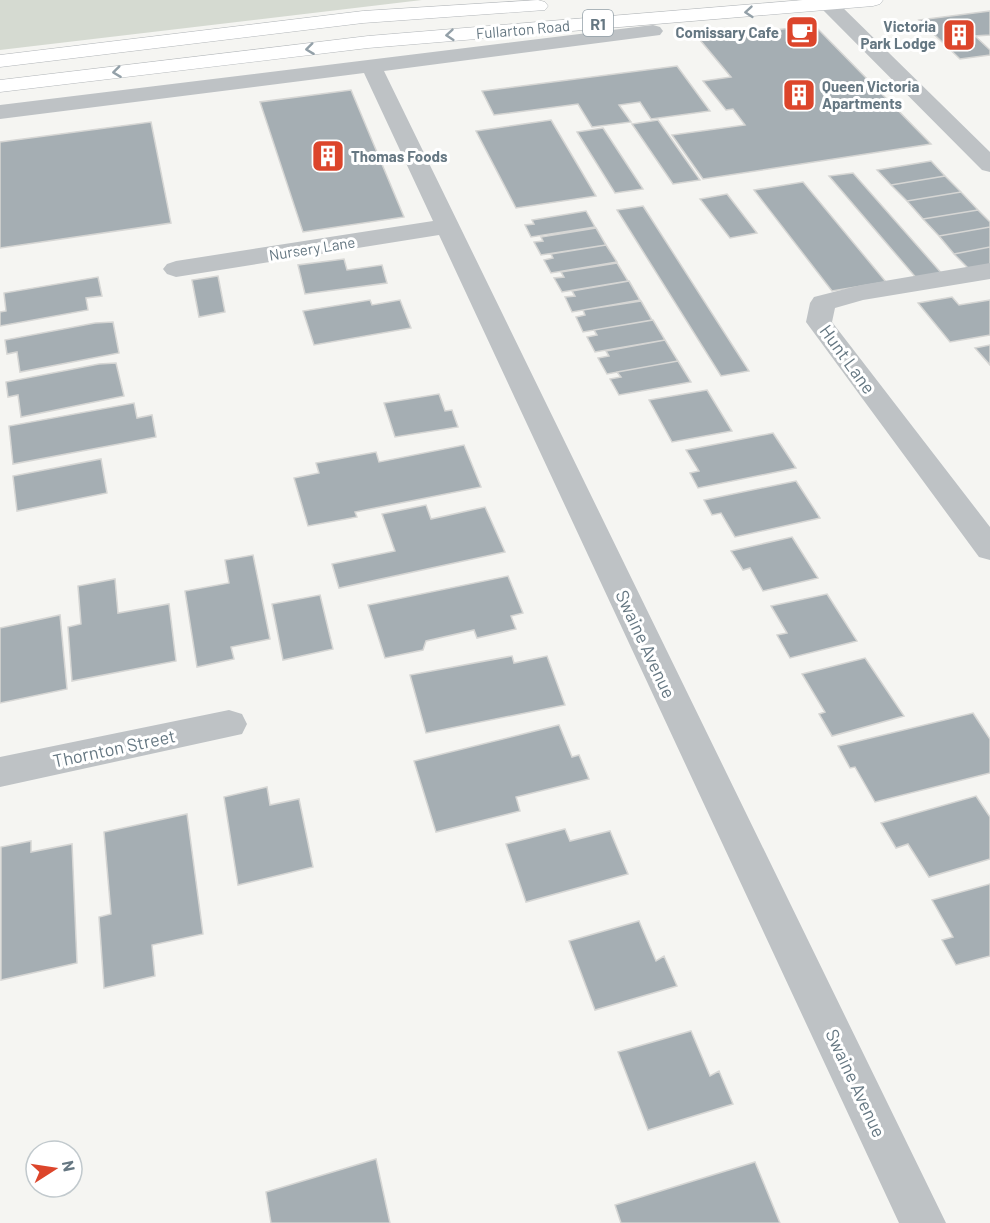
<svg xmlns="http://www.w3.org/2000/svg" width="990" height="1223" font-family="Barlow,sans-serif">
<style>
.green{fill:#d5dad1}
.building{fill:#a5aeb3;stroke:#d6d6d4;stroke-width:1.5}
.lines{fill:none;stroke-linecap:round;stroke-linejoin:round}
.highway-casing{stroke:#b1b5b8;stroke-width:1}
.minor{fill:#bec2c5;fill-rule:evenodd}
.highway{fill:#fff;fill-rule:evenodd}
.oneway{stroke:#93a0a8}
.labels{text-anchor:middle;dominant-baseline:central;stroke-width:6;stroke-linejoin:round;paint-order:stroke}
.far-poi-label{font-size:15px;font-weight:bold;fill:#657782;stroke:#fff;text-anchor:end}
.far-street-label{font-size:15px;fill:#657782;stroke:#fff}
.shield{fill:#fff;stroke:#93a0a8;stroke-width:1.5}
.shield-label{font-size:16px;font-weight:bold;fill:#657782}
.street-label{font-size:18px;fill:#657782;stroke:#fff}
</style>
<rect width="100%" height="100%" fill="#f5f5f2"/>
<path class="green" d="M 0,0 L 422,0 L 0,50 Z"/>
<path class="building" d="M 990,11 L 990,35 L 975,36 L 990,50 L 990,55 L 960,59 L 919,20 Z
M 814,25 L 931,144 L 703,179 L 672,135 L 745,125 L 733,109 L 726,110 L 703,81 L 731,77 L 700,40 Z
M 677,66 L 710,111 L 651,119 L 640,102 L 619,105 L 631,122 L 592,127 L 578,104 L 494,115 L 482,91 Z
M 351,90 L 404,217 L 303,232 L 260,102 Z
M 551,120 L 596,196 L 516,208 L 476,131 Z
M 658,120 L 700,180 L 673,184 L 632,124 Z
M 151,122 L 171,223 L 0,248 L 0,142 Z
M 603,128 L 643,189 L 615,193 L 577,132 Z
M 931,161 L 945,176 L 891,185 L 877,170 Z
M 853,173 L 944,276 L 918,280 L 829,176 Z
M 945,176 L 961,192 L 907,201 L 891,185 Z
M 803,182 L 886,282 L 832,291 L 754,190 Z
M 961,192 L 978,210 L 923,219 L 907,201 Z
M 727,194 L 757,233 L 730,238 L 700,199 Z
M 643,206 L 749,371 L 721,376 L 617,210 Z
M 978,210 L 990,222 L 990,227 L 939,236 L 923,219 Z
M 586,211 L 595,227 L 531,237 L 525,225 L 534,224 L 532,220 Z
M 990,227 L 990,247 L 954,254 L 939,236 Z
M 596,228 L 606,245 L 541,255 L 534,242 L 543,241 L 541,237 Z
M 606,245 L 617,262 L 551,273 L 544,260 L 553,258 L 551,254 Z
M 990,247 L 990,268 L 971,271 L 954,254 Z
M 344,259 L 347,270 L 382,265 L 387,283 L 305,294 L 298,265 Z
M 617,263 L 628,281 L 562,292 L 554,278 L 564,277 L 561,272 Z
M 218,276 L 225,312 L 199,317 L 192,280 Z
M 98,277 L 102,296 L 86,298 L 88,310 L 0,326 L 0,312 L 6,311 L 4,293 Z
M 629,281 L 640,300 L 572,312 L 565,297 L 575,296 L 572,291 Z
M 952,297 L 959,305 L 990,300 L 990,335 L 950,342 L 918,303 Z
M 370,300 L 372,305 L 400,300 L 411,328 L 314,345 L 303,311 Z
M 641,301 L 652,320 L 583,332 L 576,317 L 585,315 L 583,310 Z
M 653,320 L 665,340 L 595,352 L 587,337 L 597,335 L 594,330 Z
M 113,322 L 119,353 L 20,372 L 17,352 L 7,354 L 5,340 L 95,323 Z
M 665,340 L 678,361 L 607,374 L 598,358 L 609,356 L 606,351 Z
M 990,345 L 990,365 L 975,348 Z
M 678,361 L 691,382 L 619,395 L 610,379 L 621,377 L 617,372 Z
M 116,363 L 124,396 L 21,417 L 18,395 L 8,397 L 6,382 L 99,364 Z
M 707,390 L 732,431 L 672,442 L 649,400 Z
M 439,394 L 445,411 L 452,410 L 458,427 L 395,437 L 384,403 Z
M 134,403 L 137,418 L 152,415 L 156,437 L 13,464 L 9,426 Z
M 773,433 L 796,468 L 698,488 L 690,473 L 699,471 L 686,450 Z
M 464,445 L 481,487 L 355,512 L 357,517 L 308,526 L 294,478 L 319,473 L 316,463 L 376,452 L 379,462 Z
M 101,459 L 107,493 L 17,511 L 13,476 Z
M 796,481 L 820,518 L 735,537 L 721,513 L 712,515 L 704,500 Z
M 426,505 L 431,519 L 485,507 L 505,552 L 339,588 L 332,564 L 395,551 L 382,514 Z
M 792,537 L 818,578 L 763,591 L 750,568 L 743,570 L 731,551 Z
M 253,555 L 270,639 L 231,647 L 234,659 L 197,667 L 185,591 L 229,583 L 225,560 Z
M 508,576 L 523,613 L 511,616 L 516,629 L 477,638 L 474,630 L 426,641 L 423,650 L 385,658 L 368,605 Z
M 115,579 L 118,613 L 169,604 L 176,661 L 72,681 L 68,627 L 81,624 L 78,586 Z
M 827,594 L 857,641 L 790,658 L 777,635 L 787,633 L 771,606 Z
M 320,595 L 333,649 L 283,660 L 272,604 Z
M 60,615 L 67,689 L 0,703 L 0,628 Z
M 512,656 L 514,663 L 547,656 L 565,705 L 426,733 L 410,675 Z
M 865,658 L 904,716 L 832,736 L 819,714 L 825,712 L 802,674 Z
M 973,713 L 990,739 L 990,773 L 875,802 L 855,767 L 850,768 L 838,746 Z
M 559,725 L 572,757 L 579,755 L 589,779 L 516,797 L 520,811 L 436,832 L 414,761 Z
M 267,787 L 270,805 L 299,799 L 313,867 L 238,885 L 224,797 Z
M 976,796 L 990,817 L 990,859 L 929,877 L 908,844 L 896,848 L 881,823 Z
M 187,814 L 203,934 L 152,945 L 155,976 L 104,988 L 99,917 L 111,914 L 104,832 Z
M 565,829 L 570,841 L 610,831 L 628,874 L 526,902 L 506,844 Z
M 31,841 L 31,852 L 72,844 L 77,963 L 1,980 L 1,847 Z
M 990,884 L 990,956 L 956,965 L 942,940 L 953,937 L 932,900 Z
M 639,921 L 656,961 L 664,956 L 677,986 L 595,1010 L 569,941 Z
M 691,1031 L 710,1076 L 719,1071 L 733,1104 L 648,1130 L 618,1052 Z
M 376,1159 L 390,1223 L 271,1223 L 266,1192 Z
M 755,1162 L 780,1223 L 621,1223 L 615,1205 Z"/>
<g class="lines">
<g class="highway-casing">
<path id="highway" d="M 538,0 L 545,2 L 548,6 L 545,10 L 363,23 L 0,67 L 0,55 L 363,11 Z
M 803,0 L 883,0 L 880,4 L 873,6 L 368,48 L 0,92 L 0,80 L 368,36 Z"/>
</g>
<path class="minor" d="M 822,1 L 836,1 L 990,152 L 990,172 L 982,170 L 822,9 L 819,5 Z
M 653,25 L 660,27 L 663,31 L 660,35 L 384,71 L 946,1223 L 899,1223 L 439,235 L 176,277 L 167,274 L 163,269 L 167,264 L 176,261 L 433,221 L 364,73 L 0,119 L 0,105 Z
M 990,263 L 990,279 L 863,300 L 835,308 L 832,322 L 990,527 L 990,560 L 979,557 L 806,322 L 810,303 L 814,297 L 861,285 Z
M 229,710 L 242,714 L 247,724 L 242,734 L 0,787 L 0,757 Z"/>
<use href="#highway" class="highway"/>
</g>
<defs><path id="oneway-chevron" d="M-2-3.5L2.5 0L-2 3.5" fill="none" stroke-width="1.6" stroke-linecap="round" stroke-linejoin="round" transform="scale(1.5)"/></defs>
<g class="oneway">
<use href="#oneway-chevron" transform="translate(749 12) rotate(175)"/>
<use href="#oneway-chevron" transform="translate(450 35) rotate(175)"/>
<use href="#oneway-chevron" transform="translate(310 49) rotate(173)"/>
<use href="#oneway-chevron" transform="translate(117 72) rotate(173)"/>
</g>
<defs>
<g id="cafe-square" transform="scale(1.725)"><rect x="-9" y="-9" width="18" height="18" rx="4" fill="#dc452b" stroke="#fff"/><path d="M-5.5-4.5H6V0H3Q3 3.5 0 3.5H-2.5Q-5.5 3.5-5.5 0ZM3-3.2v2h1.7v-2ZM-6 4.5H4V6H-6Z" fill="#fff"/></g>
<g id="building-square" transform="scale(1.725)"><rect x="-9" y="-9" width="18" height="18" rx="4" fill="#dc452b" stroke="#fff"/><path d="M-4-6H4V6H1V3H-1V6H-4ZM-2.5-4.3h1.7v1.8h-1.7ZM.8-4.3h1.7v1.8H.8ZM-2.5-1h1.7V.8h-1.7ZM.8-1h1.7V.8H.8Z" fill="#fff"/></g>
</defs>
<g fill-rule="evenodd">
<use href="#cafe-square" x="802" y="32"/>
<use href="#building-square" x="959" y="35"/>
<use href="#building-square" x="799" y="95"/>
<use href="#building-square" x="328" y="156"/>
</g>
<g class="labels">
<g class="far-poi-label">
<text x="936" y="26">Victoria<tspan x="936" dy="17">Park Lodge</tspan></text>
<text x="779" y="32">Comissary Cafe</text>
<text x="822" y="86" text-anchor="start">Queen Victoria<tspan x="822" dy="17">Apartments</tspan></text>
<text x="351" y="156" text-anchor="start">Thomas Foods</text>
</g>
<g class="far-street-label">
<text transform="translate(523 29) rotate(-5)">Fullarton Road</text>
<text transform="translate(312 248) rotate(-9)">Nursery Lane</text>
</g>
<rect class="shield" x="583" y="10" width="30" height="26" rx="4.5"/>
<g class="shield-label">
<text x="598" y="23">R1</text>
</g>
<g class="street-label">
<text transform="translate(848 359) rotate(54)">Hunt Lane</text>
<text transform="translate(646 644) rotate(65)">Swaine Avenue</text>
<text transform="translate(114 748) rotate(-12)">Thornton Street</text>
<text transform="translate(856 1083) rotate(65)">Swaine Avenue</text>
</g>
</g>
<g transform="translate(54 1169) rotate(78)"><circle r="28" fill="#ffffff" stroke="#c1c9cd" stroke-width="1.5"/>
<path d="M0-4.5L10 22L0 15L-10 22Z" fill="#dc452b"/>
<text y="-9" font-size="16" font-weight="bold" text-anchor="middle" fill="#657782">N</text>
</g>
</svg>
